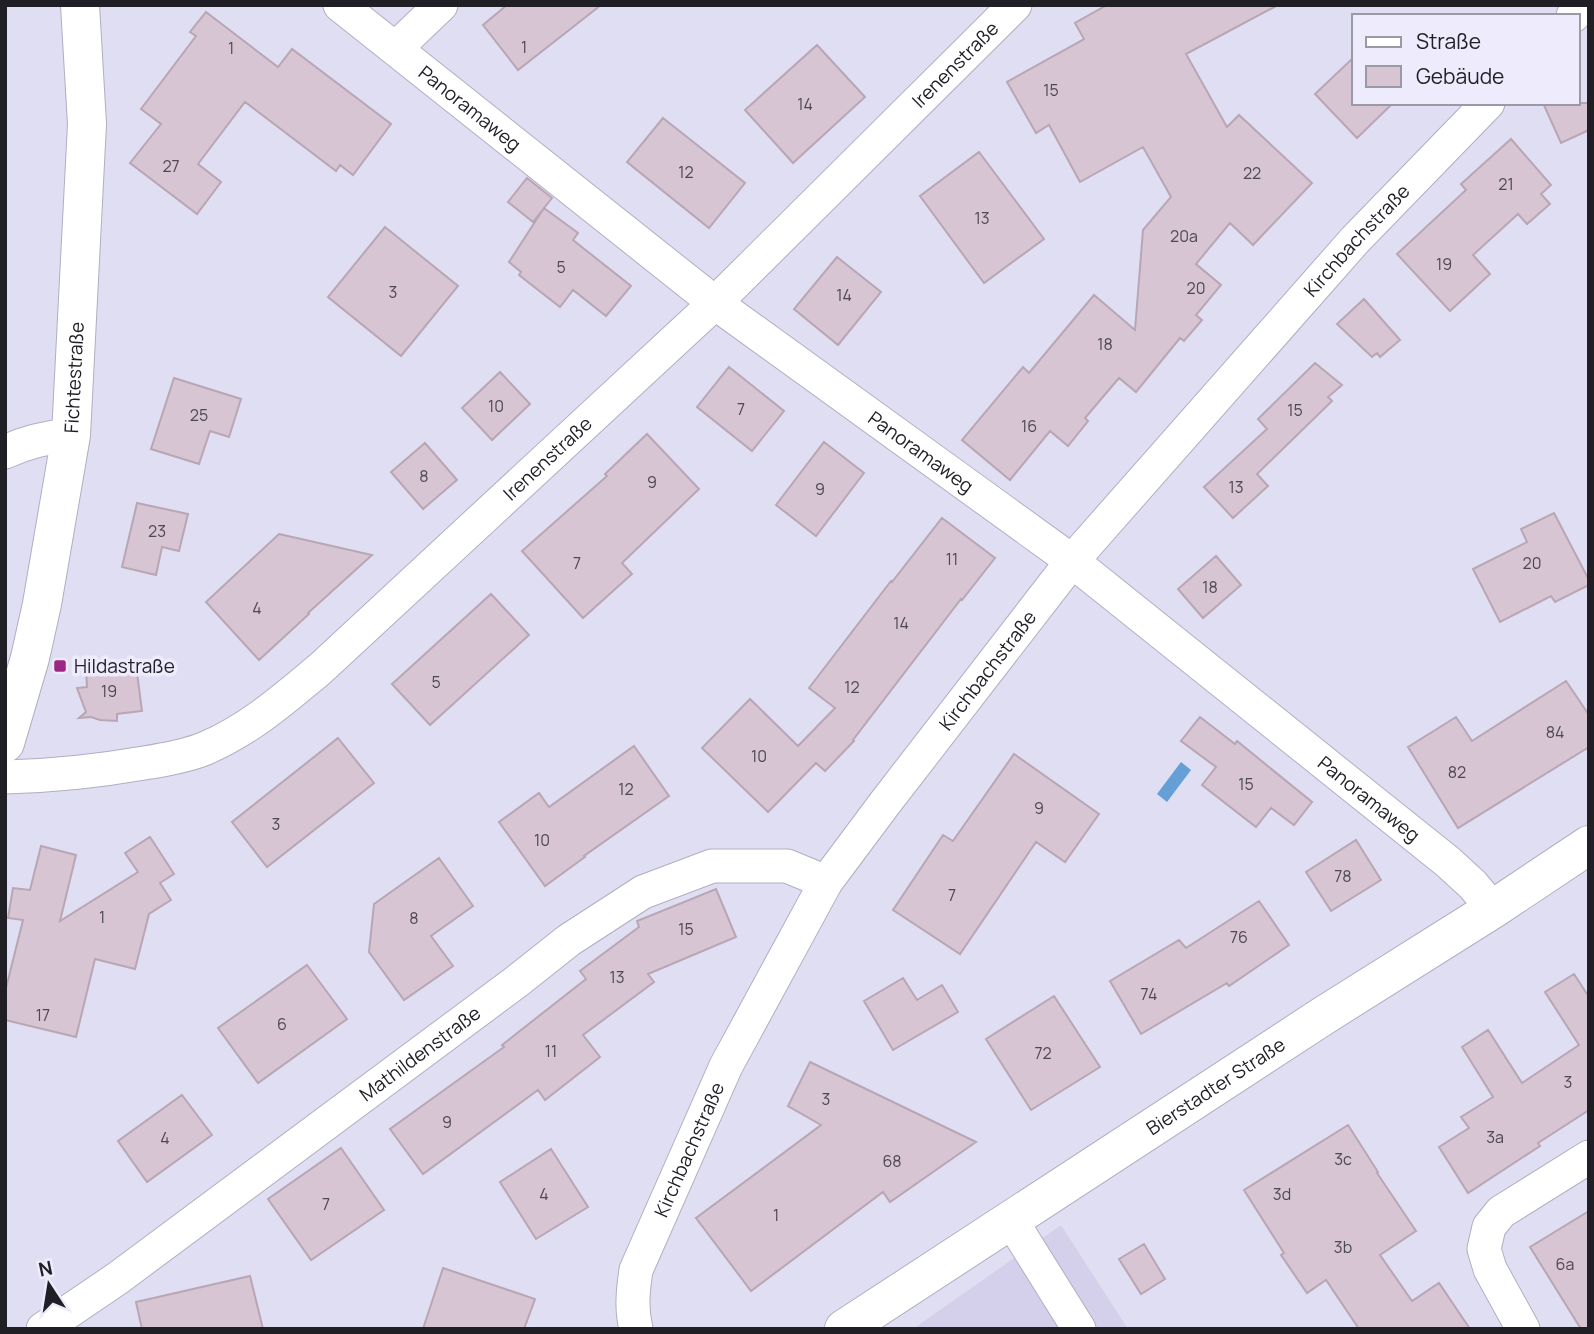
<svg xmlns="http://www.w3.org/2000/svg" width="1594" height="1334" font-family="Manrope,sans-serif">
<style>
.built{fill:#d4d0eb}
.water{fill:#669fd5}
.building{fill:#d7c5d3;stroke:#b8a6b4;stroke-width:2}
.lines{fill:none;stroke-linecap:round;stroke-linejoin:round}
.street-casing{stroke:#b1aec2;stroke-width:35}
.secondary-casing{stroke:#b1aec2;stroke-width:40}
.street{stroke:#fff;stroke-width:33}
.secondary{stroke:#fff;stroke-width:38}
.poi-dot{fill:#9c2681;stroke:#eeebfc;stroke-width:2.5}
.labels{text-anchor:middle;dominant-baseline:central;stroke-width:7;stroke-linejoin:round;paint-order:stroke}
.number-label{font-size:16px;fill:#4e4851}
.street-label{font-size:19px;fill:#201f26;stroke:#eeebfc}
.poi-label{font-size:19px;fill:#201f26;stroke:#eeebfc;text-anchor:start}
</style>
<rect width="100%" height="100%" fill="#e0def2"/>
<path class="built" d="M 1061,1225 L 1128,1329 L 913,1329 Z"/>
<path class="water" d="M 1181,762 L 1191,770 L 1167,802 L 1157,794 Z"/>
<path class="building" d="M 507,5 L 601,5 L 518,70 L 483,25 Z
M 1107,5 L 1278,5 L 1186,54 L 1227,127 L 1239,115 L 1312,183 L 1253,245 L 1230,223 L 1196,264 L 1221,285 L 1196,315 L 1202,320 L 1184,341 L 1180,338 L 1136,392 L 1119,378 L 1085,418 L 1088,421 L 1068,446 L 1050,431 L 1010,480 L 962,440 L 1023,367 L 1029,373 L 1094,295 L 1135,330 L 1143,230 L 1171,197 L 1143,147 L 1080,182 L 1049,125 L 1036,133 L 1007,82 L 1084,39 L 1075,23 Z
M 206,12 L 278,67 L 292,49 L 391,124 L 353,175 L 340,165 L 336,171 L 245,102 L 198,164 L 221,182 L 197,214 L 130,163 L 161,124 L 141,109 L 196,36 L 190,32 Z
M 817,45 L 865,97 L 793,163 L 745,110 Z
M 1354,57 L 1354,103 L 1393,103 L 1357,138 L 1315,94 Z
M 1543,103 L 1589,103 L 1589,130 L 1561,143 Z
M 663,118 L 745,183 L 709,228 L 627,162 Z
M 1511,139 L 1551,185 L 1541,194 L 1550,204 L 1527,224 L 1518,214 L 1473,255 L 1490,274 L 1450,311 L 1397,254 L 1466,190 L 1461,184 Z
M 979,152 L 1044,239 L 984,283 L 920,196 Z
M 527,178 L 552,198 L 533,222 L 508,202 Z
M 544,208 L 578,233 L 573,240 L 631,286 L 606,316 L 573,290 L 560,307 L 519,275 L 521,272 L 509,262 Z
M 385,227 L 458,286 L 401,356 L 328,297 Z
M 837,257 L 881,292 L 838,345 L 794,309 Z
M 1364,299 L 1400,340 L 1380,357 L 1377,353 L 1372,357 L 1337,324 Z
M 1315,363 L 1342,385 L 1328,397 L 1332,401 L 1257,474 L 1268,486 L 1233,518 L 1204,487 L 1267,429 L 1258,419 Z
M 729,367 L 784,411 L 752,451 L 697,407 Z
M 500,372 L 530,404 L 492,440 L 462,408 Z
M 174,378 L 241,399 L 229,437 L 210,431 L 199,464 L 151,449 Z
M 647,434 L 699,489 L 622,563 L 632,574 L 583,618 L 522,551 L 607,476 L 605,474 Z
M 824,442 L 864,473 L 816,536 L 776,505 Z
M 425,443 L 457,480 L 423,509 L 391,472 Z
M 137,503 L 188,514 L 179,551 L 162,547 L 156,575 L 122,567 Z
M 1554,513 L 1589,580 L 1589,585 L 1555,602 L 1551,596 L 1500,622 L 1473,569 L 1527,542 L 1521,529 Z
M 942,518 L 995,558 L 962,600 L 961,599 L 853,740 L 854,741 L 825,771 L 816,763 L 768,812 L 702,748 L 750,699 L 798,746 L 835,708 L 809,688 L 891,581 L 892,582 Z
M 279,534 L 372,555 L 308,613 L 309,614 L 259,660 L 206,602 Z
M 1216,556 L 1241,585 L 1203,618 L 1178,589 Z
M 491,594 L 529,635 L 430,725 L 392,684 Z
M 136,665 L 142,711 L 117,714 L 117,721 L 100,720 L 91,717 L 79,718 L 86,712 L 77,688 L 87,687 L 86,671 Z
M 1566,681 L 1589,715 L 1589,747 L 1458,828 L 1408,747 L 1456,717 L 1472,741 Z
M 1200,717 L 1235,744 L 1237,741 L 1312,802 L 1294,825 L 1271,808 L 1256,827 L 1202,785 L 1216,767 L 1181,741 Z
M 338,738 L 374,783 L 267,867 L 232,822 Z
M 634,746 L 669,796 L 584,856 L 585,857 L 545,886 L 499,822 L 539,793 L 549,807 Z
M 1014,754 L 1099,814 L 1065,862 L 1036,842 L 960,954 L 893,910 L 943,835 L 953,841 Z
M 150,837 L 174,874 L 160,883 L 171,900 L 149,914 L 135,969 L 95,959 L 76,1037 L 5,1020 L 5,992 L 23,920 L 8,918 L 13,888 L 30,890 L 41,846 L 76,855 L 60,921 L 138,872 L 125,853 Z
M 1356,840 L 1381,880 L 1331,911 L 1306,872 Z
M 439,858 L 473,906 L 431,936 L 453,966 L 404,1000 L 369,952 L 374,904 Z
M 716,889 L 736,937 L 648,974 L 654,982 L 583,1035 L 600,1057 L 545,1100 L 538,1090 L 423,1174 L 390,1129 L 504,1047 L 502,1045 L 586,979 L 580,971 L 639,927 L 637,921 Z
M 1259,901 L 1289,945 L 1229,986 L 1227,983 L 1141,1034 L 1110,981 L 1179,940 L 1186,948 Z
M 307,965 L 347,1019 L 258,1083 L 218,1028 Z
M 1574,974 L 1589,997 L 1589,1110 L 1538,1143 L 1540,1146 L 1468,1193 L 1439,1147 L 1469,1128 L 1461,1117 L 1493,1097 L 1462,1047 L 1488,1030 L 1522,1083 L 1579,1045 L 1545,992 Z
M 903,978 L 917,1000 L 942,985 L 958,1012 L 893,1050 L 864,1001 Z
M 1054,996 L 1100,1067 L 1031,1110 L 986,1039 Z
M 810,1062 L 976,1142 L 890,1202 L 883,1192 L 751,1291 L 696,1218 L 821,1125 L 788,1106 Z
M 182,1095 L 212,1135 L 147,1182 L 118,1141 Z
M 1348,1125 L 1378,1172 L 1377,1173 L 1416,1231 L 1380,1255 L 1412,1301 L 1439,1283 L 1470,1329 L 1359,1329 L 1326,1280 L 1307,1293 L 1281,1255 L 1284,1253 L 1244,1190 Z
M 341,1148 L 384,1210 L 311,1260 L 268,1199 Z
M 551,1149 L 588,1207 L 536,1239 L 500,1182 Z
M 1589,1211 L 1589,1329 L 1581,1329 L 1530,1247 Z
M 1144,1244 L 1165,1279 L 1141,1294 L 1119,1259 Z
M 443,1268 L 535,1299 L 524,1329 L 423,1329 Z
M 250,1276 L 263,1329 L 142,1329 L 136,1302 Z"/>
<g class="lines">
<g class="street-casing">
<g id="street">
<path id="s1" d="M 340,5 L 715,303 L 1072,561 L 1448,862 L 1473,885 L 1493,909"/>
<path d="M 1573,16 L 1583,5"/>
<path d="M 396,48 L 441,5"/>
<path d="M 5,452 C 26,442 49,437 71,435"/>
<path id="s2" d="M 5,777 C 52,776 98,771 144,763 C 164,760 187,756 206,748 C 250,729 284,699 320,669 L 715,303 L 1015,5"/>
<path d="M 1011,1220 L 1079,1329"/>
<path id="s3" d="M 43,1329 L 118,1278 L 516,982 L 569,940 L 643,892 L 712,866 L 787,866 L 826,882"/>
<path id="s4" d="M 636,1329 C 631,1309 633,1290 636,1270 L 726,1066 L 826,882 L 885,803 L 1072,561 L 1355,240 L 1488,103"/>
<path d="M 1523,1329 L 1490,1269 L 1484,1249 L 1489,1227 L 1501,1212 L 1589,1157"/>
</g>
</g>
<g class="secondary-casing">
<g id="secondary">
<path id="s5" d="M 5,743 L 30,658 L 42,604 L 71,435 L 87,124 L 80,5"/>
<path id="s6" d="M 844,1329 L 1323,1016 L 1493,909 L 1589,845"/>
</g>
</g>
<use href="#street" class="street"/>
<use href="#secondary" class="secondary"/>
</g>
<rect class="poi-dot" x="53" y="659" width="14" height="14" rx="3.5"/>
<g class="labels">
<g class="number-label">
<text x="524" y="47">1</text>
<text x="231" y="48">1</text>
<text x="1051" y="90">15</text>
<text x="805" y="104">14</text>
<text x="171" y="166">27</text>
<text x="686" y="172">12</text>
<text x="1252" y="173">22</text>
<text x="1506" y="184">21</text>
<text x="982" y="218">13</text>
<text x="1184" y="236">20a</text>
<text x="1444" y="264">19</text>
<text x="561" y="267">5</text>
<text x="1196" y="288">20</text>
<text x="393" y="292">3</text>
<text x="844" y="295">14</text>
<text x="1105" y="344">18</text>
<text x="496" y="406">10</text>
<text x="741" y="409">7</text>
<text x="1295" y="410">15</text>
<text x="199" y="415">25</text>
<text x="1029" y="426">16</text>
<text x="424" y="476">8</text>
<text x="652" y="482">9</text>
<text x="1236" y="487">13</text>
<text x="820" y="489">9</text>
<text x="157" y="531">23</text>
<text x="952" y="559">11</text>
<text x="577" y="563">7</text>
<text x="1532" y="563">20</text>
<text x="1210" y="587">18</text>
<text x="257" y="608">4</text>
<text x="901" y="623">14</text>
<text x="436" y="682">5</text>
<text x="852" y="687">12</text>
<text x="109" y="691">19</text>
<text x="1555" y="732">84</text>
<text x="759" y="756">10</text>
<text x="1457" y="772">82</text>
<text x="1246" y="784">15</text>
<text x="626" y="789">12</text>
<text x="1039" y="808">9</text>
<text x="276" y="824">3</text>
<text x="542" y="840">10</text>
<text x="1343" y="876">78</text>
<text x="952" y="895">7</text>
<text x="102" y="917">1</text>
<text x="414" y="918">8</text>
<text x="686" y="929">15</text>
<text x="1239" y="937">76</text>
<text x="617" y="977">13</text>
<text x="1149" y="994">74</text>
<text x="43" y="1015">17</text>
<text x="282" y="1024">6</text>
<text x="551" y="1051">11</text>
<text x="1043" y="1053">72</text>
<text x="1568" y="1082">3</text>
<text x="826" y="1099">3</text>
<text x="447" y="1122">9</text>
<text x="1495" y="1137">3a</text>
<text x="165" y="1138">4</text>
<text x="1343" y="1159">3c</text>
<text x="892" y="1161">68</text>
<text x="544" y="1194">4</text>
<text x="1282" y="1194">3d</text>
<text x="326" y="1204">7</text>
<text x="776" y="1215">1</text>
<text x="1343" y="1247">3b</text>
<text x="1565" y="1264">6a</text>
</g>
<g class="street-label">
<text stroke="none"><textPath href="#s2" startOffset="1220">Irenenstraße</textPath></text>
<text stroke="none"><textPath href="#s1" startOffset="166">Panoramaweg</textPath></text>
<text stroke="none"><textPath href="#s4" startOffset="1325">Kirchbachstraße</textPath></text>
<text stroke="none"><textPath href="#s5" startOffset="373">Fichtestraße</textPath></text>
<text stroke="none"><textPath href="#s1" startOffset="733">Panoramaweg</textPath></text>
<text stroke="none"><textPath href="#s2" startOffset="653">Irenenstraße</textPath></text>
<text stroke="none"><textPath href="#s4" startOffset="758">Kirchbachstraße</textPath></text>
<text stroke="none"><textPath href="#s1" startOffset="1300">Panoramaweg</textPath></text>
<text stroke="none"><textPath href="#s3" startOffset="467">Mathildenstraße</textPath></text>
<text stroke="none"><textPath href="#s6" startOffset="444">Bierstadter Straße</textPath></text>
<text stroke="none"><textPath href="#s4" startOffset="191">Kirchbachstraße</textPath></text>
</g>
<g class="poi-label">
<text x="74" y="666">Hildastraße</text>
</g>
</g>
<rect width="1594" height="1334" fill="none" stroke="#201f26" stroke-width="14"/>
<rect x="1352" y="14" width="228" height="91" fill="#eeebfc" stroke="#9c99a6" stroke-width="2"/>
<rect x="1366" y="37" width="35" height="10" fill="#ffffff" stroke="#9c99a6" stroke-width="2"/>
<text x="1416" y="49" font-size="21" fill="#201f26">Straße</text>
<rect x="1366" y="66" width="35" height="21" fill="#d7c5d3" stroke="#9c99a6" stroke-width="2"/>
<text x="1416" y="84" font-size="21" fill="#201f26">Gebäude</text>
<g transform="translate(49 1285) rotate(348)" stroke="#eeebfc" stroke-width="5" paint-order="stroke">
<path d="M0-5L12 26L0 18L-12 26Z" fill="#201f26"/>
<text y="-10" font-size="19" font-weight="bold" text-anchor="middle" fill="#201f26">N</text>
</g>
</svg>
